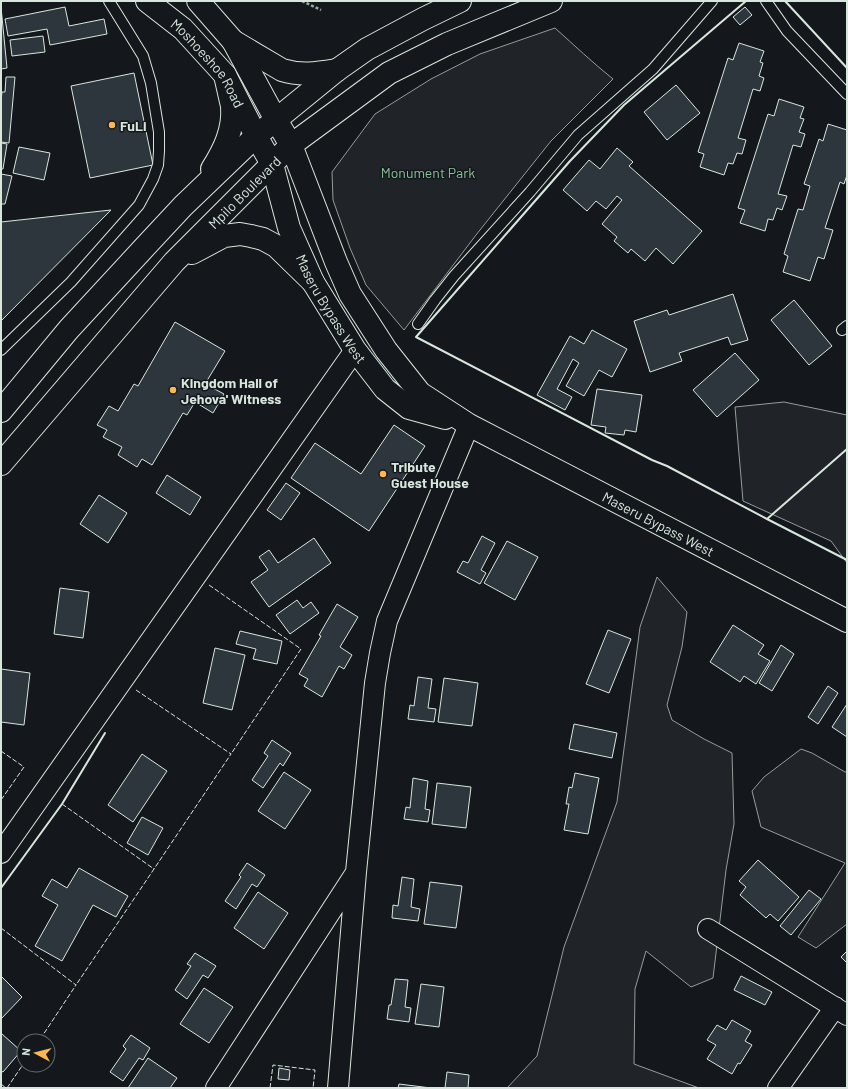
<svg xmlns="http://www.w3.org/2000/svg" width="848" height="1089" font-family="Barlow,sans-serif">
<style>
.green{fill:#202428;stroke:#939e99}
.building{fill:#2c363c;stroke:#d8e6dc}
.lines{fill:none;stroke-linecap:round;stroke-linejoin:round}
.service-casing{stroke:#d8e6dc;stroke-width:12}
.minor-casing{stroke:#d8e6dc;stroke-width:22}
.primary-casing{stroke:#d8e6dc;stroke-width:24}
.trunk-casing{stroke:#d8e6dc;stroke-width:24}
.path{stroke:#9da8a2;stroke-width:2.5;stroke-dasharray:3 2;stroke-linecap:butt}
.service{stroke:#14181c;stroke-width:10}
.minor{stroke:#14181c;stroke-width:20}
.primary{stroke:#14181c;stroke-width:22}
.trunk{stroke:#14181c;stroke-width:22}
.fence{stroke:#d8e6dc;stroke-width:1;stroke-dasharray:5 2;stroke-linecap:butt}
.wall{stroke:#d8e6dc;stroke-width:2}
.poi-dot{fill:#ffb74d;stroke:#14181c;stroke-width:1.5}
.labels{text-anchor:middle;dominant-baseline:central;stroke-width:3;stroke-linejoin:round;paint-order:stroke}
.street-label{font-size:14px;fill:#d8e6dc;stroke:#14181c}
.poi-label{font-size:14px;font-weight:bold;fill:#d8e6dc;stroke:#14181c;text-anchor:start}
.park-label{font-size:14px;fill:#8ac095;stroke:#14181c}
</style>
<rect width="100%" height="100%" fill="#14181c"/>
<path class="green" d="M 555,28 C 574,45 593,63 613,79 L 551,141 L 476,235 L 404,330 L 366,285 L 350,248 L 333,200 L 332,172 L 375,114 L 431,79 L 480,54 Z
M 784,402 L 847,415 L 847,563 L 831,541 L 743,501 L 735,407 Z
M 657,577 L 687,612 L 682,647 L 667,705 L 672,720 L 704,739 L 732,753 L 734,824 L 726,870 L 713,978 L 691,987 L 646,951 L 635,989 L 634,1064 L 699,1088 L 507,1088 L 537,1056 L 564,947 L 617,802 L 640,627 Z
M 801,749 L 812,753 L 845,772 L 847,772 L 847,924 L 816,948 L 798,937 L 845,863 L 761,827 L 752,791 L 764,777 Z"/>
<path class="building" d="M 1,7 L 7,68 L 1,69 Z
M 65,7 L 69,26 L 104,19 L 107,34 L 50,45 L 47,29 L 8,36 L 5,19 Z
M 745,7 L 752,15 L 740,25 L 733,17 Z
M 43,36 L 45,52 L 12,56 L 10,40 Z
M 739,43 L 764,51 L 760,62 L 763,63 L 759,76 L 764,78 L 760,91 L 753,89 L 738,138 L 746,140 L 742,154 L 737,153 L 733,164 L 728,163 L 724,175 L 700,167 L 704,154 L 698,152 L 728,58 L 733,60 Z
M 134,73 L 153,165 L 90,178 L 71,86 Z
M 6,77 L 15,77 L 9,143 L 1,142 L 1,100 L 2,92 L 5,92 Z
M 676,85 L 700,113 L 667,140 L 644,112 Z
M 779,99 L 804,107 L 800,118 L 804,119 L 799,132 L 805,134 L 801,147 L 793,145 L 778,194 L 787,196 L 782,210 L 777,208 L 773,220 L 768,219 L 765,231 L 740,223 L 745,210 L 738,208 L 768,114 L 774,116 Z
M 828,124 L 847,130 L 847,175 L 844,184 L 840,182 L 825,228 L 833,230 L 824,259 L 818,257 L 810,281 L 783,272 L 788,256 L 784,254 L 798,209 L 803,210 L 810,186 L 804,184 L 819,139 L 823,141 Z
M 1,143 L 7,144 L 3,169 L 1,169 Z
M 19,147 L 50,153 L 44,180 L 13,173 Z
M 617,148 L 633,162 L 629,166 L 702,231 L 673,264 L 656,248 L 645,261 L 631,249 L 628,253 L 614,241 L 617,237 L 602,224 L 622,200 L 617,196 L 606,209 L 596,201 L 587,211 L 563,190 L 589,160 L 600,169 Z
M 1,174 L 12,176 L 5,204 L 1,204 Z
M 111,210 L 1,321 L 1,222 Z
M 733,294 L 748,340 L 731,345 L 728,337 L 679,353 L 682,361 L 650,372 L 634,321 L 667,310 L 669,315 Z
M 794,300 L 832,346 L 809,365 L 771,320 Z
M 175,322 L 225,351 L 205,384 L 224,394 L 213,413 L 195,402 L 187,415 L 183,413 L 152,465 L 142,459 L 137,467 L 118,455 L 122,447 L 103,437 L 107,430 L 97,425 L 109,406 L 118,411 L 134,384 L 138,386 Z
M 592,330 L 627,349 L 612,377 L 599,370 L 584,396 L 566,386 L 579,363 L 573,359 L 557,389 L 572,397 L 565,410 L 537,395 L 570,336 L 584,344 Z
M 735,353 L 759,380 L 717,417 L 693,390 Z
M 597,389 L 642,395 L 636,432 L 625,430 L 624,435 L 605,433 L 606,427 L 591,425 Z
M 394,425 L 425,446 L 369,531 L 291,478 L 315,443 L 361,474 Z
M 167,475 L 201,497 L 190,515 L 156,493 Z
M 286,483 L 300,493 L 281,520 L 267,510 Z
M 99,495 L 127,513 L 108,543 L 80,524 Z
M 482,536 L 495,543 L 481,570 L 486,573 L 480,584 L 457,572 L 463,561 L 468,563 Z
M 314,538 L 331,563 L 269,607 L 251,582 L 268,570 L 259,557 L 269,550 L 278,563 Z
M 507,541 L 538,557 L 515,600 L 484,583 Z
M 60,588 L 89,592 L 83,638 L 54,634 Z
M 297,600 L 303,608 L 311,602 L 319,613 L 290,634 L 276,615 Z
M 337,604 L 358,617 L 340,647 L 352,655 L 344,669 L 339,666 L 322,697 L 304,686 L 308,679 L 299,674 L 321,636 L 319,635 Z
M 733,625 L 764,645 L 758,654 L 770,661 L 756,684 L 744,676 L 740,682 L 710,662 Z
M 608,630 L 631,639 L 609,693 L 586,684 Z
M 240,631 L 282,641 L 277,664 L 253,659 L 256,649 L 236,644 Z
M 781,645 L 794,654 L 772,691 L 759,683 Z
M 215,648 L 245,655 L 232,710 L 203,703 Z
M 1,669 L 30,673 L 24,725 L 1,722 Z
M 418,677 L 432,679 L 428,708 L 436,709 L 434,722 L 408,719 L 410,705 L 414,706 Z
M 444,678 L 478,683 L 472,726 L 438,722 Z
M 828,686 L 838,693 L 818,724 L 808,717 Z
M 847,704 L 847,737 L 832,727 Z
M 574,724 L 617,733 L 612,758 L 569,749 Z
M 272,740 L 291,753 L 283,766 L 280,763 L 263,788 L 252,780 L 268,756 L 264,753 Z
M 142,754 L 167,771 L 133,822 L 108,805 Z
M 284,772 L 311,790 L 285,829 L 258,811 Z
M 575,773 L 599,778 L 588,834 L 564,830 L 569,804 L 566,804 L 569,787 L 572,788 Z
M 413,778 L 428,781 L 425,809 L 430,810 L 428,822 L 404,819 L 406,807 L 410,808 Z
M 437,783 L 471,787 L 466,828 L 432,824 Z
M 142,817 L 163,828 L 148,855 L 127,843 Z
M 758,860 L 799,897 L 778,921 L 770,914 L 766,918 L 740,895 L 746,887 L 739,881 Z
M 247,863 L 265,875 L 257,887 L 252,884 L 236,909 L 225,901 L 241,877 L 239,875 Z
M 79,868 L 128,896 L 116,917 L 93,905 L 62,961 L 35,946 L 58,905 L 42,896 L 52,879 L 67,888 Z
M 402,877 L 414,879 L 411,907 L 420,909 L 418,921 L 392,918 L 393,905 L 398,906 Z
M 430,882 L 462,886 L 456,928 L 424,924 Z
M 809,890 L 821,899 L 791,935 L 780,926 Z
M 258,892 L 288,913 L 264,949 L 234,928 Z
M 847,951 L 847,963 L 841,957 Z
M 195,953 L 216,966 L 208,978 L 203,975 L 187,999 L 175,990 L 191,966 L 187,964 Z
M 1,976 L 22,997 L 1,1019 Z
M 741,976 L 772,992 L 765,1005 L 734,990 Z
M 395,979 L 408,980 L 405,1007 L 411,1008 L 409,1022 L 387,1019 L 389,1005 L 391,1005 Z
M 421,984 L 444,987 L 439,1027 L 415,1024 Z
M 204,988 L 233,1007 L 209,1043 L 180,1024 Z
M 732,1020 L 751,1031 L 745,1041 L 752,1045 L 740,1064 L 738,1063 L 732,1074 L 707,1059 L 716,1045 L 707,1040 L 717,1025 L 726,1030 Z
M 2,1034 L 21,1051 L 3,1072 L 1,1071 L 1,1035 Z
M 131,1035 L 150,1048 L 143,1060 L 139,1058 L 123,1081 L 110,1072 L 126,1049 L 123,1046 Z
M 148,1058 L 177,1078 L 170,1088 L 128,1088 Z
M 279,1068 L 290,1070 L 289,1080 L 278,1079 Z
M 447,1072 L 469,1075 L 468,1088 L 445,1088 Z
M 399,1084 L 431,1088 L 398,1088 Z"/>
<g class="lines">
<g class="service-casing">
<path id="service" d="M 766,1 L 787,31 L 847,94
M 418,324 L 435,300 L 454,276 L 530,192 L 578,135 L 653,69 L 712,1
M 842,330 L 847,326
M 1,350 L 71,282 L 139,205 L 153,179 L 158,165 L 159,151 L 159,132 L 151,83 L 143,56 L 109,1"/>
</g>
<g class="minor-casing">
<path id="minor" d="M 1,853 L 355,350
M 708,929 L 847,1015
M 216,1088 L 355,874
M 338,1088 L 356,872 L 375,683 L 380,653 L 387,621 L 469,425
M 778,1088 L 835,1007"/>
</g>
<g class="primary-casing">
<g id="primary">
<path id="s1" d="M 147,1 L 183,29 L 225,75 L 256,136 L 272,164 L 289,228 L 313,282 L 355,350 L 385,389 L 409,408 L 445,418"/>
<path id="s2" d="M 198,1 L 233,41 L 276,120 L 291,145 L 336,262 L 350,294 L 386,350 L 420,393 L 469,425 L 847,621"/>
</g>
</g>
<g class="trunk-casing">
<g id="trunk">
<path d="M 233,41 L 282,70 C 301,76 318,73 337,70"/>
<path d="M 212,169 C 224,150 234,130 232,106 L 225,75"/>
<path d="M 192,253 L 224,236 L 240,234 L 251,236 L 263,239 L 276,246 L 313,282"/>
<path d="M 1,411 L 69,329 L 142,250 L 183,206 L 256,136 L 337,70 L 367,49 L 423,19 L 460,1"/>
<path id="s3" d="M 1,464 L 174,262 L 291,145 L 389,73 L 447,44 L 551,1"/>
</g>
</g>
<path class="path" d="M 302,1 L 321,10"/>
<use href="#service" class="service"/>
<use href="#minor" class="minor"/>
<use href="#primary" class="primary"/>
<use href="#trunk" class="trunk"/>
<path class="fence" d="M 209,585 L 301,649 L 231,754
M 136,690 L 231,754 L 154,869
M 1,751 L 24,767 L 1,800
M 62,804 L 154,869 L 76,985
M 1,928 L 76,985 L 39,1041
M 1,1084 L 6,1088
M 7,1088 L 24,1063
M 270,1088 L 273,1065 L 315,1070 L 313,1088"/>
<path class="wall" d="M 746,1 L 624,105 L 570,161 L 416,337 L 652,460 L 667,466 L 767,519 L 847,449
M 785,1 L 847,68
M 767,519 L 847,560
M 1,888 L 62,804 L 105,733"/>
</g>
<g class="poi-dot">
<circle cx="112" cy="125" r="4"/>
<circle cx="173" cy="390" r="4"/>
<circle cx="383" cy="474" r="4"/>
</g>
<g class="labels">
<g class="street-label">
<text stroke="none"><textPath href="#s1" startOffset="88">Moshoeshoe Road</textPath></text>
<text stroke="none"><textPath href="#s3" startOffset="365">Mpilo Boulevard</textPath></text>
<text stroke="none"><textPath href="#s1" startOffset="366">Maseru Bypass West</textPath></text>
<text stroke="none"><textPath href="#s2" startOffset="726">Maseru Bypass West</textPath></text>
</g>
<g class="poi-label">
<text x="120" y="125">FuLi</text>
<text x="181" y="382">Kingdom Hall of<tspan x="181" dy="16">Jehova' Witness</tspan></text>
<text x="391" y="466">Tribute<tspan x="391" dy="16">Guest House</tspan></text>
</g>
<g class="park-label">
<text x="428" y="172">Monument Park</text>
</g>
</g>
<rect width="848" height="1089" fill="none" stroke="#d8e6dc" stroke-width="4"/>
<g transform="translate(36 1053) rotate(277)"><circle r="19" fill="#14181c" stroke="#626a69"/>
<path d="M0-3L7 15L0 10L-7 15Z" fill="#ffb74d"/>
<text y="-6" font-size="11" font-weight="bold" text-anchor="middle" fill="#d8e6dc">N</text>
</g>
</svg>
